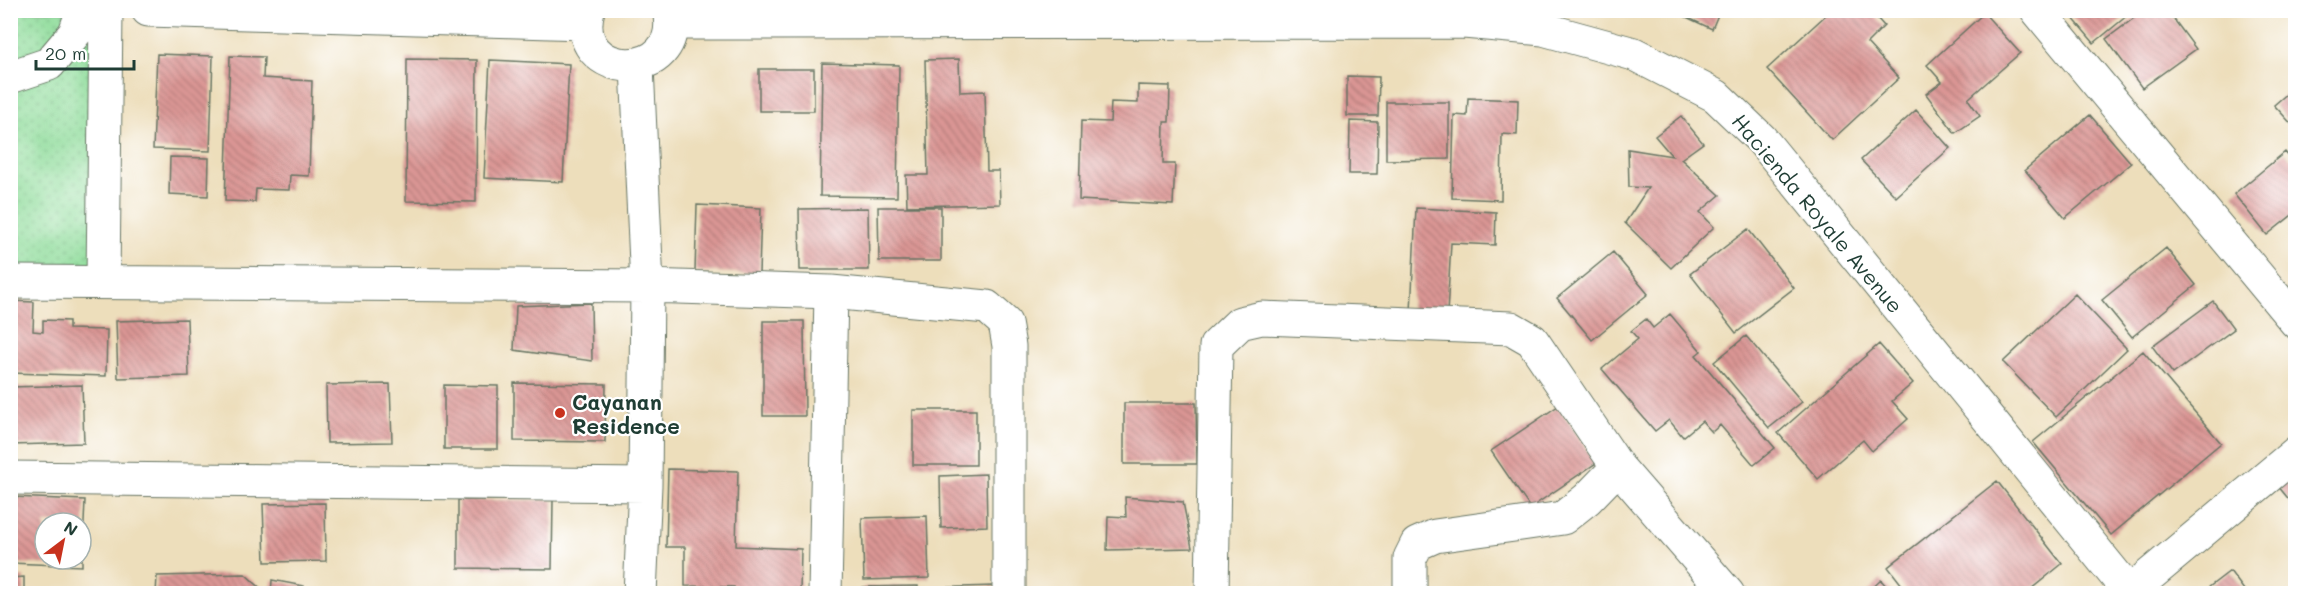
<svg xmlns="http://www.w3.org/2000/svg" width="2306" height="604" font-family="Mali,sans-serif">
<style>
.park{fill:url(#park-dots);stroke:#568c67;stroke-width:1.5}
.building{fill:url(#building-back-hatch)}
.lines{fill:none;stroke-linecap:round;stroke-linejoin:round}
.minor-casing{stroke:#677563;stroke-width:35}
.minor{stroke:#fff;stroke-width:33}
.poi-dot{fill:#c8321e;stroke:#fff;stroke-width:2}
.labels{text-anchor:middle;dominant-baseline:central;stroke-width:4.5;stroke-linejoin:round;paint-order:stroke}
.street-label{font-size:21px;fill:#1f3d34;stroke:#fff}
.poi-label{font-size:21px;font-weight:bold;fill:#1f3d34;stroke:#fff;text-anchor:start}
</style>
<defs>
<pattern id="park-dots" width="8" height="8" patternUnits="userSpaceOnUse" patternTransform="scale(1.5)"><rect width="8" height="8" fill="#8edc9a"/><path d="M2 2h.1M6 6h.1" fill="none" stroke="#73b47e" stroke-width="1.8" stroke-linecap="round"/></pattern>
<pattern id="building-back-hatch" width="6" height="6" patternUnits="userSpaceOnUse" patternTransform="scale(1.5)"><rect width="6" height="6" fill="#db9694"/><path d="M-1 5l2 2M0 0l6 6M5-1l2 2" fill="none" stroke="#b17c7a"/></pattern>
</defs>
<rect width="100%" height="100%" fill="#fff"/>
<filter id="ink" filterUnits="userSpaceOnUse"><feTurbulence type="fractalNoise" baseFrequency=".0167" numOctaves="2"/><feDisplacementMap in="SourceGraphic" scale="12" xChannelSelector="R" yChannelSelector="G"/><feConvolveMatrix kernelMatrix="1 2 1 2 8 2 1 2 1" color-interpolation-filters="sRGB"/></filter>
<filter id="wash" filterUnits="userSpaceOnUse"><feTurbulence type="fractalNoise" baseFrequency=".008" numOctaves="4" result="noise"/><feDisplacementMap in="SourceGraphic" scale="24" xChannelSelector="R" yChannelSelector="G"/><feGaussianBlur stdDeviation="1.35" result="paint"/><feColorMatrix in="noise" values="0 0 0 0 0 0 0 0 0 0 0 0 0 0 0 0 0 1.4 0 .05"/><feComposite in="paint" operator="in"/></filter>
<g filter="url(#wash)">
<rect width="100%" height="100%" fill="#eddebb"/>
<path class="park" d="M 11,11 L 109,11 L 107,278 L 11,275 Z"/>
<g id="blocks">
<path class="building" d="M 1671,10 L 1720,10 L 1712,29 Z
M 1822,10 L 1870,10 L 1884,26 L 1867,43 L 1899,78 L 1832,140 L 1767,69 L 1826,15 Z
M 2066,10 L 2134,10 L 2094,43 Z
M 2145,10 L 2167,10 L 2196,49 L 2142,88 L 2106,39 Z
M 1984,13 L 2020,53 L 1968,99 L 1980,116 L 1955,133 L 1926,94 L 1942,82 L 1927,65 Z
M 157,54 L 213,56 L 210,151 L 153,149 Z
M 230,56 L 264,57 L 263,78 L 312,81 L 309,176 L 290,175 L 289,190 L 256,189 L 255,202 L 225,201 Z
M 407,59 L 477,60 L 476,202 L 406,201 Z
M 959,59 L 960,92 L 985,91 L 987,171 L 999,171 L 1000,204 L 907,206 L 906,175 L 928,175 L 925,60 Z
M 490,60 L 569,64 L 563,182 L 484,178 Z
M 822,63 L 899,65 L 897,197 L 820,196 Z
M 759,69 L 814,69 L 814,111 L 759,111 Z
M 1347,76 L 1379,77 L 1378,116 L 1347,116 Z
M 1138,85 L 1170,86 L 1169,122 L 1164,122 L 1163,164 L 1175,164 L 1173,205 L 1079,200 L 1081,121 L 1110,122 L 1111,102 L 1138,103 Z
M 2296,86 L 2296,129 L 2274,105 Z
M 1468,98 L 1518,100 L 1517,135 L 1502,134 L 1501,200 L 1452,198 L 1454,115 L 1467,116 Z
M 1386,102 L 1449,102 L 1449,159 L 1386,160 Z
M 1916,110 L 1950,148 L 1896,197 L 1861,160 Z
M 2090,115 L 2131,163 L 2065,218 L 2025,170 Z
M 1681,116 L 1703,143 L 1681,159 L 1720,195 L 1700,212 L 1714,227 L 1671,268 L 1625,223 L 1648,188 L 1629,187 L 1628,149 L 1672,156 L 1655,136 Z
M 1350,121 L 1378,122 L 1377,174 L 1349,174 Z
M 2285,152 L 2296,165 L 2296,212 L 2267,235 L 2234,194 Z
M 170,157 L 209,158 L 208,196 L 169,194 Z
M 697,205 L 761,208 L 759,274 L 695,271 Z
M 878,207 L 941,207 L 941,261 L 879,261 Z
M 868,208 L 869,270 L 800,270 L 799,209 Z
M 1416,208 L 1496,212 L 1495,245 L 1451,243 L 1447,314 L 1411,312 Z
M 1748,229 L 1794,288 L 1736,333 L 1690,274 Z
M 2166,248 L 2196,285 L 2132,337 L 2102,300 Z
M 1613,252 L 1648,294 L 1592,340 L 1557,298 Z
M 2075,294 L 2127,349 L 2056,417 L 2003,362 Z
M 10,301 L 34,302 L 33,331 L 43,332 L 43,320 L 69,321 L 69,329 L 107,330 L 106,376 L 10,373 Z
M 2213,301 L 2234,329 L 2173,374 L 2152,346 Z
M 591,303 L 592,361 L 514,350 L 516,306 Z
M 1670,314 L 1701,351 L 1696,355 L 1775,448 L 1754,465 L 1720,425 L 1712,432 L 1702,421 L 1683,437 L 1669,420 L 1655,431 L 1602,369 L 1638,339 L 1631,331 L 1646,319 L 1653,328 Z
M 187,319 L 189,376 L 118,378 L 116,321 Z
M 763,321 L 804,321 L 805,416 L 763,416 Z
M 1746,336 L 1802,402 L 1769,428 L 1714,362 Z
M 1879,344 L 1913,383 L 1892,401 L 1908,419 L 1872,451 L 1863,440 L 1818,479 L 1778,433 Z
M 2143,351 L 2221,443 L 2111,535 L 2033,442 Z
M 514,383 L 606,384 L 605,442 L 514,441 Z
M 390,384 L 392,442 L 327,443 L 326,385 Z
M 82,385 L 84,443 L 10,445 L 10,387 Z
M 444,385 L 498,386 L 498,449 L 444,449 Z
M 1124,403 L 1196,403 L 1197,464 L 1124,464 Z
M 1558,406 L 1596,463 L 1530,508 L 1491,451 Z
M 913,410 L 976,410 L 976,465 L 913,465 Z
M 668,469 L 738,471 L 736,546 L 801,549 L 800,594 L 734,594 L 734,587 L 685,586 L 685,547 L 666,547 Z
M 2296,472 L 2296,508 L 2278,486 Z
M 986,474 L 987,526 L 941,528 L 940,476 Z
M 1997,481 L 2062,564 L 2025,594 L 1909,594 L 1888,567 Z
M 12,497 L 85,500 L 83,545 L 81,545 L 81,523 L 45,523 L 45,559 L 82,559 L 82,566 L 10,563 Z
M 1125,497 L 1183,502 L 1192,548 L 1107,550 L 1108,516 L 1126,517 Z
M 458,500 L 553,500 L 552,569 L 458,568 Z
M 325,503 L 326,561 L 265,562 L 263,504 Z
M 927,516 L 929,578 L 864,580 L 862,518 Z
M 2230,571 L 2247,594 L 2200,594 Z
M 245,574 L 267,594 L 156,594 L 157,576 Z
M 24,577 L 24,594 L 10,594 L 10,578 Z
M 272,580 L 304,586 L 303,594 L 271,594 Z
M 1881,580 L 1893,594 L 1866,594 Z
M 918,586 L 918,594 L 863,594 L 863,587 Z
M 994,586 L 994,594 L 929,594 L 929,588 Z"/>
</g>
</g>
<g filter="url(#ink)">
<use href="#blocks" fill-opacity="0" stroke="#677563" stroke-width="1.5"/>
<g class="lines">
<g class="minor-casing">
<path id="minor" d="M 148,10 L 584,23
M 588,10 C 569,82 686,84 669,10
M 2037,10 L 2296,322
M 672,23 L 1464,22 L 1543,29 L 1634,54 L 1716,96 L 1761,139 L 2131,594
M 637,66 L 647,286 L 645,485 L 640,594
M 10,77 L 49,64 L 75,33 L 83,10
M 103,281 L 106,10
M 10,282 L 647,286 L 831,292 L 987,307 L 1005,323 L 1009,346 L 1009,594
M 10,478 L 645,485
M 825,594 L 831,292
M 1212,594 L 1216,346 L 1240,323 L 1262,318 L 1511,328 L 1532,340 L 1618,467 L 1728,594
M 1410,594 L 1410,558 L 1417,544 L 1435,536 L 1563,518 L 1587,499 L 1618,467
M 2127,594 L 2296,453"/>
</g>
<use href="#minor" class="minor"/>
</g>
</g>
<circle class="poi-dot" cx="560" cy="413" r="6"/>
<g class="labels">
<g class="street-label">
<text transform="translate(1818 213) rotate(50)">Hacienda Royale Avenue</text>
</g>
<g class="poi-label">
<text x="572" y="401">Cayanan<tspan x="572" dy="24">Residence</tspan></text>
</g>
</g>
<rect width="2306" height="604" fill="none" stroke="#fff" stroke-width="36"/>
<g transform="translate(63 541) rotate(32)"><circle r="28" fill="#ffffff" stroke="#a5b1ae" stroke-width="1.5"/>
<path d="M0-4.5L10 22L0 15L-10 22Z" fill="#c8321e"/>
<text y="-9" font-size="16" font-weight="bold" text-anchor="middle" fill="#1f3d34">N</text>
</g>
<path d="M36 60v9h98v-9" fill="none" stroke="#1f3d34" stroke-width="3"/>
<text x="45" y="60" font-size="18" fill="#1f3d34" stroke="#ffffff" stroke-width="4.5" paint-order="stroke">20 m</text>
</svg>
